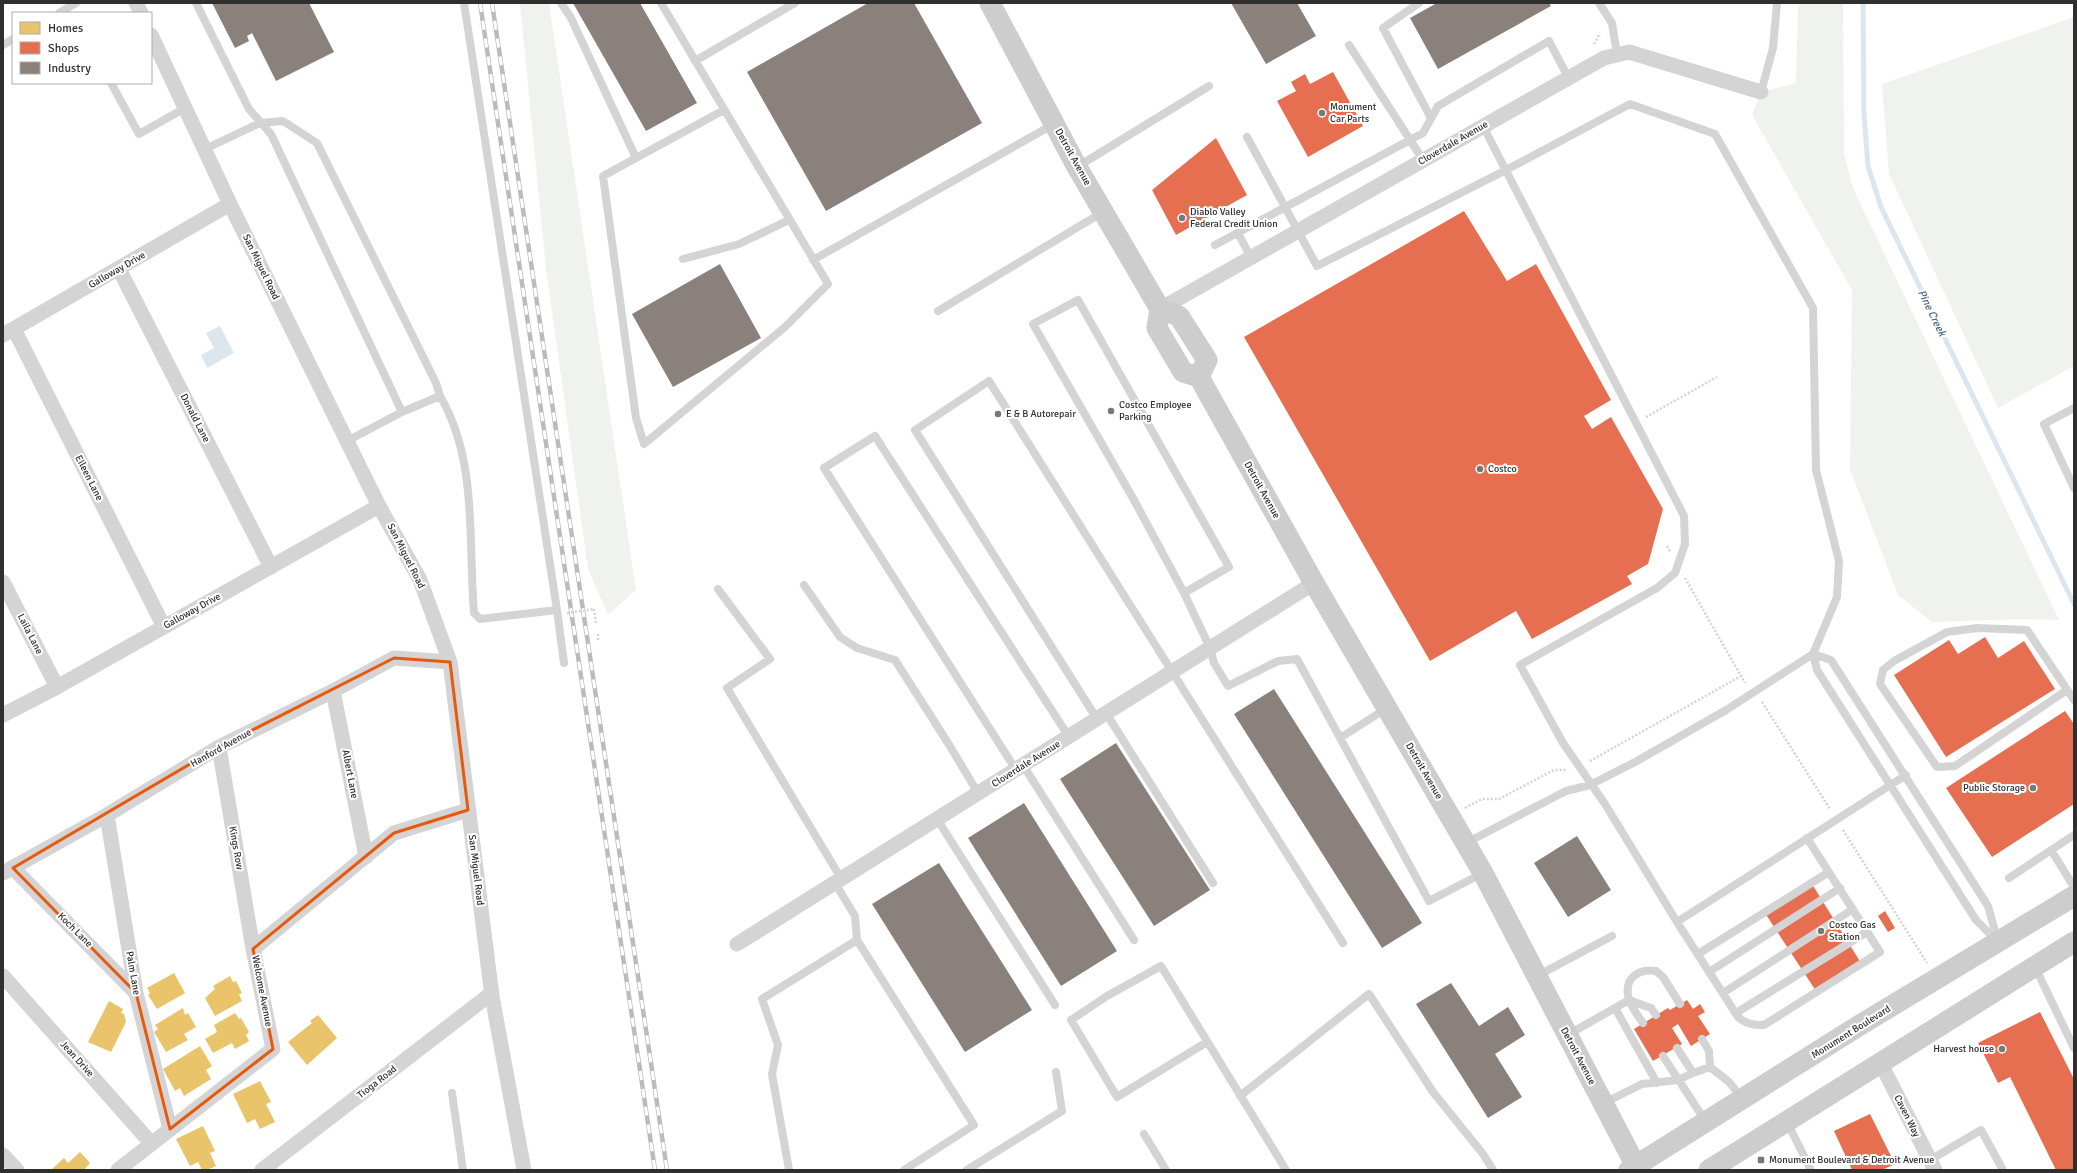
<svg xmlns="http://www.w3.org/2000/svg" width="2077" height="1173" font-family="Signika,sans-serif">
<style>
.green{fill:#f0f3ed}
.water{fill:#dbe6ef}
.homes{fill:#e9c46a}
.shops{fill:#e76f51}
.industry{fill:#8a817c}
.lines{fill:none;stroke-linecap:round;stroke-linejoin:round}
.stream{stroke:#dbe6ef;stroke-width:5}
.path{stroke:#d3d3d3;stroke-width:2.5;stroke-dasharray:2 2;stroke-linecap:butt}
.lane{stroke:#d4d4d4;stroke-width:8}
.street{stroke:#d4d4d4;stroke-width:15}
.secondary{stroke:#cdcdcd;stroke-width:21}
.rail-casing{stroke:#bbb;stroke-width:4.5}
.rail{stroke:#fff;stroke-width:3;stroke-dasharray:9;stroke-linecap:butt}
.path-bridge{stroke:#d3d3d3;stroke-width:2.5;stroke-dasharray:2 2;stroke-linecap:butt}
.marked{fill:none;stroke:#e8590c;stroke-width:3;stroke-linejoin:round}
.poi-dot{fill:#787878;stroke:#fff;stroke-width:1.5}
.labels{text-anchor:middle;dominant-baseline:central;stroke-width:4;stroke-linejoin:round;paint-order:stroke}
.poi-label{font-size:10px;fill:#2f2f2f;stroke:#fff;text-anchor:start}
.street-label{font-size:10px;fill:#2f2f2f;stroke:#fff}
.water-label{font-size:11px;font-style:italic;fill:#466b87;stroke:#fff}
</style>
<rect width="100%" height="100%" fill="#fff"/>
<path class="green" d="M 520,3 L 549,3 L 636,590 L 608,615 L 588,569 L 546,269 Z
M 1798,3 L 1843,3 L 1844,153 L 1853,188 L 2059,620 L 2024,619 L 1932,622 L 1898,595 L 1850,469 L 1852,290 L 1752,115 L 1761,92 L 1796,83 Z
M 2074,17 L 2074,366 L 1998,408 L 1889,174 L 1882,84 Z"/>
<path class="water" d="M 220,326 L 234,353 L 207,368 L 201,355 L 214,348 L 206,333 Z"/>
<path class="homes" d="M 174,973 L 185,993 L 157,1009 L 148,995 L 150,993 L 147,988 Z
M 230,976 L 233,982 L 236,981 L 242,993 L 239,994 L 242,1001 L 215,1016 L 205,998 L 215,989 L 213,986 Z
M 109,1001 L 123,1009 L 121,1013 L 124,1014 L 126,1022 L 111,1052 L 88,1042 Z
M 183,1008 L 185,1015 L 188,1013 L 196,1027 L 184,1034 L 188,1040 L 166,1052 L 154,1032 L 158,1029 L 155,1025 Z
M 235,1013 L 239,1019 L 241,1018 L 249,1032 L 246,1035 L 249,1041 L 235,1049 L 232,1043 L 213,1053 L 205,1039 L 217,1032 L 214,1025 Z
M 318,1015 L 337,1038 L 307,1065 L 288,1042 L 312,1023 L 310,1021 Z
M 200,1046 L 212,1066 L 206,1070 L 211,1079 L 184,1096 L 180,1088 L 175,1091 L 163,1069 Z
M 260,1081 L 271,1102 L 266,1104 L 275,1122 L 260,1129 L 255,1119 L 247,1123 L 233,1094 Z
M 203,1126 L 215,1151 L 210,1153 L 216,1166 L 207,1170 L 202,1170 L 198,1162 L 190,1166 L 176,1139 Z
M 80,1152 L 90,1163 L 84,1170 L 51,1170 L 64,1158 L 68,1163 Z"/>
<path class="shops" d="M 1333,72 L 1363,126 L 1308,157 L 1277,101 L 1296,91 L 1291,82 L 1305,74 L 1310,84 Z
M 1216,138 L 1247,195 L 1176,235 L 1152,190 Z
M 1464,211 L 1507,281 L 1536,264 L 1611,400 L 1584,416 L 1592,429 L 1611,417 L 1663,509 L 1648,564 L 1627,576 L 1632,584 L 1532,639 L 1516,611 L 1430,661 L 1244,337 Z
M 1985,637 L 1998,658 L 2024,641 L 2055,689 L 1946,757 L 1894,675 L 1949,640 L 1958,654 Z
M 2065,711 L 2074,724 L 2074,804 L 1992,857 L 1946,788 Z
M 1812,884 L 1861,963 L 1816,991 L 1765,913 Z
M 1885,911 L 1895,928 L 1888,932 L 1878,916 Z
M 1687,1000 L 1693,1009 L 1700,1004 L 1705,1012 L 1698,1016 L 1710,1034 L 1691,1046 L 1678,1024 L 1672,1028 L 1682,1044 L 1653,1061 L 1634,1029 L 1668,1008 L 1670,1010 Z
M 2040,1012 L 2074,1079 L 2074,1170 L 2056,1170 L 2010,1077 L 1998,1083 L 1978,1043 Z
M 1870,1114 L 1895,1164 L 1882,1170 L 1852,1170 L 1834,1131 Z"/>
<path class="industry" d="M 212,3 L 309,3 L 334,52 L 276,81 L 252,33 L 247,36 L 249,41 L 235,48 Z
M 573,3 L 640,3 L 697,103 L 646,131 Z
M 868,3 L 914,3 L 982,123 L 826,211 L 747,72 Z
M 1231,3 L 1297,3 L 1316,36 L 1266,64 Z
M 1437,3 L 1549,3 L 1551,6 L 1438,69 L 1410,18 Z
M 720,264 L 761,338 L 673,387 L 632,314 Z
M 1274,689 L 1422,923 L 1382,948 L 1234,714 Z
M 1116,743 L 1210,890 L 1154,926 L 1060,779 Z
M 1024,803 L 1117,951 L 1061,986 L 968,838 Z
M 1577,836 L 1611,890 L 1568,917 L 1534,863 Z
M 939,863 L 1032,1010 L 965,1052 L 872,904 Z
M 1451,983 L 1479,1026 L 1508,1007 L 1525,1035 L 1495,1054 L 1522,1097 L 1488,1118 L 1416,1004 Z"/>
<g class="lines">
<path class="stream" d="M 1863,3 L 1864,115 L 1868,166 L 1881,207 L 2074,604"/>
<path class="path" d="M 1594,44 L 1600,33
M 1646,417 L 1717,377
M 1667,546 L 1670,551
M 1685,578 L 1745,683
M 594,609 L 596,623
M 598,634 L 598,640
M 1762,702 L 1830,809
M 1590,761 L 1741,676
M 1465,808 L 1482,799 L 1499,799 L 1554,770 L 1567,770
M 1843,830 L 1927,963"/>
<path class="lane" d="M 196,3 L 249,109 L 271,134 L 402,412
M 561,3 L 571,18 L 636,158
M 661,3 L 828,284 L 785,327 L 644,444 L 636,418 L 603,176 L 724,110
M 1419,3 L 1383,28 L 1431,118
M 1599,3 L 1612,23 L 1617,54
M 59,13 L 76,3
M 3,45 L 13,39
M 1349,45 L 1423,160
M 695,61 L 795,3
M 111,83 L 139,134 L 185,108
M 1761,92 L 1773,48 L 1777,3
M 1483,126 L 1684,516 L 1685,544 L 1675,573 L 1657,588 L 1520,665 L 1563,743 L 1605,804 L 1677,922 L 1906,775
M 1247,137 L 1317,266 L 1506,170 L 1630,104 L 1715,134 L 1813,308 L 1816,470 L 1839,561 L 1837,597 L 1813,654 L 1726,710 L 1637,761 L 1590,785 L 1566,791 L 1466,843
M 205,149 L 260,123 L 283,121 L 317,143 L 436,383 L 440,396 L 402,412 L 347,441
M 1077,167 L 1209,86
M 1238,233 L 1251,258
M 1215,245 L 1423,133 L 1438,106 L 1549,41 L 1569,79
M 683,259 L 739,244 L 789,220
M 813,260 L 1054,124
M 938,311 L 1103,212
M 440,396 C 478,460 468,541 474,613 L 480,619 L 557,610 L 464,3
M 2074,408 L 2044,424 L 2074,488
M 804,585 L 840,637 L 857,648 L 895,660 L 948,743 L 978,793
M 718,589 L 770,659 L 727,688 L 842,880
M 1184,593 L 1229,567 L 1078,300 L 1033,324 L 1134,500 L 1184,593 L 1210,648 L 1214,663 L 1228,686 L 1278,661 L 1297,659 L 1429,901 L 1483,873
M 557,610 L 564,663
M 1813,654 L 1831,660 L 1988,906 L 1998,942 L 1976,920 L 1817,670 Z
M 2067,690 L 1955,766 L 1937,767 L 1880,684 L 1883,670 L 1894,661 L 1947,632 L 1977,628 L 2027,630 L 2074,700
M 1106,713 L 1213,883
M 1097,719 L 915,430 L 989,381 L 1343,943
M 1340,738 L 1387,708
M 1023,765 L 1134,940
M 1016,770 L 824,468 L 875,436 L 1069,737
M 937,819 L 1055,1005
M 2051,850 L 2074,887
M 2009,878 L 2074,835
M 835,883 L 855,916 L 857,940
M 1677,922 L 1738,1017 C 1746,1024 1753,1025 1764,1025 L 1880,952 L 1807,838
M 1698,954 L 1829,872
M 2035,967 L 2074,1048
M 1709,972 L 1840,888
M 1537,976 L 1612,936
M 1723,993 L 1853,909
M 1629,1000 L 1651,1008 L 1656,1015
M 1615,1008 L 1657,1083
M 1736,1013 L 1867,932
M 1643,1023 C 1638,1016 1631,1007 1629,999 C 1623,979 1638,968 1656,971 L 1663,977 L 1680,1004
M 1569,1034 L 1629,1000
M 1702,1039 L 1709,1051 L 1710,1067
M 1207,1042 L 1117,1097 L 1071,1020 L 1107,996 L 1161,966 L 1286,1170
M 1677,1048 L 1693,1073
M 1663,1056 L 1706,1122
M 452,1093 L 463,1170
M 1240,1096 L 1369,994 L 1433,1092 L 1483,1154 L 1493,1170
M 1604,1103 L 1642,1084 L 1678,1080 L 1693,1073 L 1710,1067 L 1729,1082 L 1742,1098
M 1787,1122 L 1811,1170
M 1144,1134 L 1166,1170
M 1930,1160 L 1981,1130 L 2003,1170
M 789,1170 L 772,1074 L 778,1045 L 762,999 L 857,940 L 974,1125 L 904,1170
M 967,1170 L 1062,1111 L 1056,1072"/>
<path class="street" d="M 136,3 L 141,13
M 151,35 L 230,204 L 379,506 L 420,580 L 450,662 L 492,996 L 524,1170
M 119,269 L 271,567
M 1160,309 L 1604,58 L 1629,52 L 1761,92
M 14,329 L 164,627
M 3,335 L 230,204
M 3,582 L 57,687
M 333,691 L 366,857
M 3,715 L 57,687 L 379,506
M 219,747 L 253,949
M 107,815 L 136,993 L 170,1129
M 13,868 L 136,993
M 3,873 L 107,815 L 219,747 L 333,691 L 394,658 L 450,662
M 737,944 L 1314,583
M 3,976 L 151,1143
M 1880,1062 L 1935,1170
M 3,1155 L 17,1170
M 118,1170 L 273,1049 L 253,949 L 394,833 L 468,810
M 262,1170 L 492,993"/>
<path class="secondary" d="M 990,3 L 1077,167 L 1160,309
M 1199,377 L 1207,360 L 1179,316 L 1160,309 L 1157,328 L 1183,372 L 1199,377 L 1314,583 L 1483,873 L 1638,1170
M 1629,1170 L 1860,1025 L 2074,896
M 1709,1170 L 2074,942"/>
<g class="rail-casing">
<path id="rail" d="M 480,3 L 655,1170
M 492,3 L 667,1170"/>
</g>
<use href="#rail" class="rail"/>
<path class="path-bridge" d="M 567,613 L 594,609"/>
</g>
<path class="marked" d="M 394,658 L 450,662 L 468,810 L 394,833 L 253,949 L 273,1049 L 170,1129 L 136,993 L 13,868 L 219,747 Z"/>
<g class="poi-dot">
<circle cx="1322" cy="113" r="4"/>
<circle cx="1182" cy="218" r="4"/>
<circle cx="1111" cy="411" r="4"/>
<circle cx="998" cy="414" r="4"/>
<circle cx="1480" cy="469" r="4"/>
<circle cx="2033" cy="788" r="4"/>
<circle cx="1821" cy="931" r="4"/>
<circle cx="2002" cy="1049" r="4"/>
<rect x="1757" y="1156" width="8" height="8" rx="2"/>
</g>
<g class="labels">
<g class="poi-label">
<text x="1330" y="107">Monument<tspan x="1330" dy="12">Car Parts</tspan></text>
<text x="1190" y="212">Diablo Valley<tspan x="1190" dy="12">Federal Credit Union</tspan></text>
<text x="1119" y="405">Costco Employee<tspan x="1119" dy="12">Parking</tspan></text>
<text x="1006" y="414">E &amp; B Autorepair</text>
<text x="1488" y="469">Costco</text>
<text x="2025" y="788" text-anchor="end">Public Storage</text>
<text x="1829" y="925">Costco Gas<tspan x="1829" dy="12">Station</tspan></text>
<text x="1994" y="1049" text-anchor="end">Harvest house</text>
<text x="1769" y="1160">Monument Boulevard &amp; Detroit Avenue</text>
</g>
<g class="street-label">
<text transform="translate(1453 143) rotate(-30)">Cloverdale Avenue</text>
<text transform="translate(1073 157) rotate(61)">Detroit Avenue</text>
<text transform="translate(261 267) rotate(64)">San Miguel Road</text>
<text transform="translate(117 270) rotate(-30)">Galloway Drive</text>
<text transform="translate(195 418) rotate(63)">Donald Lane</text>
<text transform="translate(89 478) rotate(63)">Eileen Lane</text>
<text transform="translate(1262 490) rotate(61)">Detroit Avenue</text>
<text transform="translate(406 556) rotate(63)">San Miguel Road</text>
<text transform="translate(192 611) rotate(-29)">Galloway Drive</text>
<text transform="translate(30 634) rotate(63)">Laila Lane</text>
<text transform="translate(221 748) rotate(-29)">Hanford Avenue</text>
<text transform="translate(1026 764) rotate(-32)">Cloverdale Avenue</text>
<text transform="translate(1424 771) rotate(60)">Detroit Avenue</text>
<text transform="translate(350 774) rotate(79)">Albert Lane</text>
<text transform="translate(236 848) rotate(80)">Kings Row</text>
<text transform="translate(476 870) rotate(83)">San Miguel Road</text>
<text transform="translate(75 930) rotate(45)">Koch Lane</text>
<text transform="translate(133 973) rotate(80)">Palm Lane</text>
<text transform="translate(262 991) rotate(79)">Welcome Avenue</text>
<text transform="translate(1851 1032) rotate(-32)">Monument Boulevard</text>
<text transform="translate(1578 1056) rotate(62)">Detroit Avenue</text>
<text transform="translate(77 1059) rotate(48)">Jean Drive</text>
<text transform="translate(377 1082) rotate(-38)">Tioga Road</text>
<text transform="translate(1907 1116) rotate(63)">Caven Way</text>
</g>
<g class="water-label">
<text transform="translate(1932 313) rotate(64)">Pine Creek</text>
</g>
</g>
<rect width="2077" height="1173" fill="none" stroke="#2f2f2f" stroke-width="8"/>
<rect x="12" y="12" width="140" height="72" fill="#ffffff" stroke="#acacac"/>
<rect x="20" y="22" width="20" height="12" fill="#e9c46a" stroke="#acacac"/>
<text x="48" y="32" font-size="12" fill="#2f2f2f">Homes</text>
<rect x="20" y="42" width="20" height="12" fill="#e76f51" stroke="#acacac"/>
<text x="48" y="52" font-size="12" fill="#2f2f2f">Shops</text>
<rect x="20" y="62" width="20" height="12" fill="#8a817c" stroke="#acacac"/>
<text x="48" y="72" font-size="12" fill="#2f2f2f">Industry</text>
</svg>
